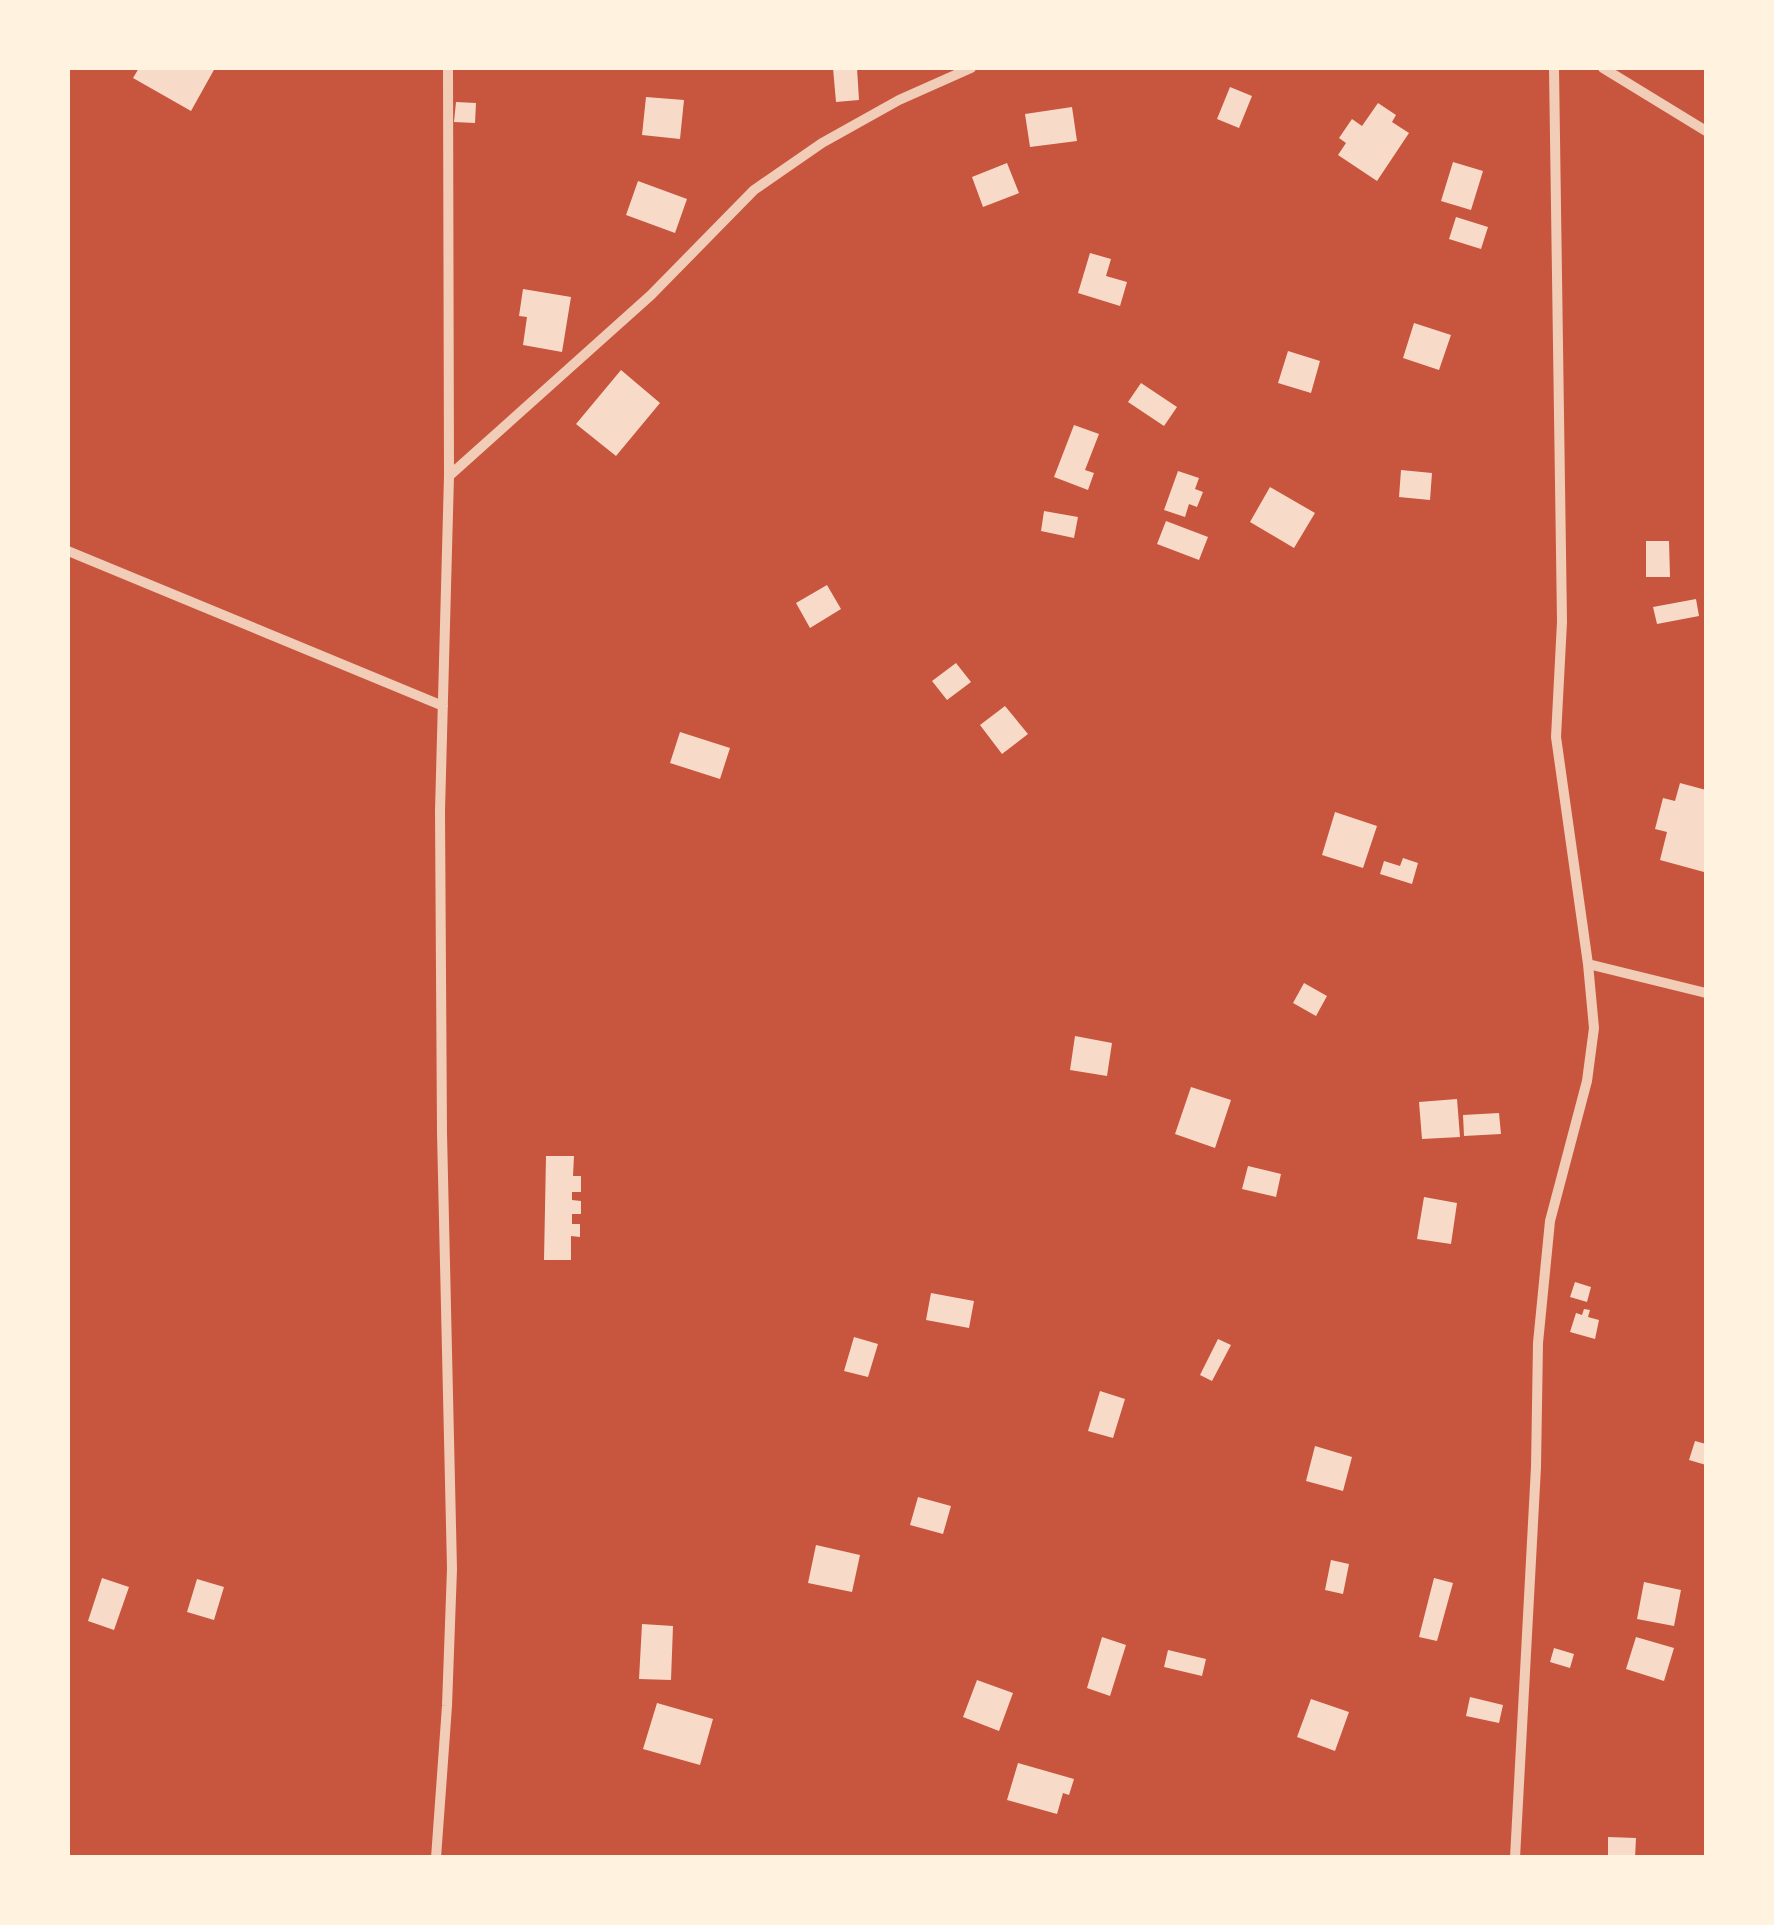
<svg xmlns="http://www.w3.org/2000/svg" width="1774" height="1925" font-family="'DejaVu Sans',sans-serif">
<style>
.building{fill:#f7dbc8}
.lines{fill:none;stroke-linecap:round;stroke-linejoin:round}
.minor{stroke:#f1ccb7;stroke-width:10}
</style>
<rect width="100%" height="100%" fill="#c8553d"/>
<path class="building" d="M 139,68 L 215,68 L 191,111 L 133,78 Z
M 833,68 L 857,68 L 859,100 L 836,102 Z
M 1230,87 L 1252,96 L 1239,128 L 1217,119 Z
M 646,97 L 684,100 L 680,139 L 642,135 Z
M 456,102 L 476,103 L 475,123 L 454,122 Z
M 1378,103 L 1396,115 L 1392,122 L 1409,133 L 1377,181 L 1338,155 L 1346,143 L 1339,138 L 1352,119 L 1362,126 Z
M 1072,107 L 1077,141 L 1030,147 L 1025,114 Z
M 1453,162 L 1483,171 L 1471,210 L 1441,201 Z
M 1007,163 L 1019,193 L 983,207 L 972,177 Z
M 638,181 L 687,199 L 675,233 L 626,215 Z
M 1456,217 L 1488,227 L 1481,249 L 1449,239 Z
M 1090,253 L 1111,259 L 1106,276 L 1127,282 L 1120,306 L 1078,293 Z
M 523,289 L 571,297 L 562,352 L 523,345 L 527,317 L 519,316 Z
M 1414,323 L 1451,335 L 1439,370 L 1403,358 Z
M 1288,351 L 1320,361 L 1311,393 L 1278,383 Z
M 621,370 L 660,403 L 616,456 L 576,424 Z
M 1141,383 L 1177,407 L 1164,426 L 1128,402 Z
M 1074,425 L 1099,434 L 1085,470 L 1094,473 L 1088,490 L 1054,477 Z
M 1401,470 L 1432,473 L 1430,500 L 1399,497 Z
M 1178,471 L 1199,478 L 1195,489 L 1203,492 L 1197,507 L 1189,504 L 1185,517 L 1164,510 Z
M 1270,487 L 1315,513 L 1294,548 L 1250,522 Z
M 1044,511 L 1078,517 L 1074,538 L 1041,531 Z
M 1166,521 L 1208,537 L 1199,560 L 1157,544 Z
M 1646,541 L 1669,541 L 1670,577 L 1646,577 Z
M 827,585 L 841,609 L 810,628 L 796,603 Z
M 1696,599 L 1699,616 L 1657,624 L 1653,607 Z
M 956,663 L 971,682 L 947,700 L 932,681 Z
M 1005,706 L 1028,734 L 1002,754 L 980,725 Z
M 680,732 L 730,748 L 720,779 L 670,763 Z
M 1680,783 L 1706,790 L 1704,872 L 1660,860 L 1667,832 L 1655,829 L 1663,798 L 1675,801 Z
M 1335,812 L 1377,826 L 1363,868 L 1322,855 Z
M 1403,858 L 1418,863 L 1412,884 L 1380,874 L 1384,861 L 1400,866 Z
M 1304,983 L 1327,996 L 1316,1016 L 1293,1003 Z
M 1075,1036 L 1112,1043 L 1107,1076 L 1070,1070 Z
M 1191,1087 L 1231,1100 L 1215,1148 L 1175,1134 Z
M 1457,1099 L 1460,1137 L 1422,1139 L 1419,1102 Z
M 1499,1113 L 1501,1134 L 1464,1136 L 1463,1115 Z
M 546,1156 L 574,1156 L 573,1176 L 581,1176 L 581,1192 L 572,1192 L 572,1200 L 581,1201 L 581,1214 L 572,1214 L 572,1224 L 580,1224 L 580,1237 L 571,1236 L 571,1260 L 544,1260 Z
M 1248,1166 L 1281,1174 L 1276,1197 L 1242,1189 Z
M 1424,1197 L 1457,1203 L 1451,1244 L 1417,1239 Z
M 1575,1282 L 1591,1287 L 1587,1302 L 1570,1297 Z
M 931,1293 L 974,1301 L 969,1328 L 926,1320 Z
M 1584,1309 L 1590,1310 L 1588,1317 L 1599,1320 L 1595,1339 L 1570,1332 L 1576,1313 L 1582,1315 Z
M 854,1337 L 878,1344 L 868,1377 L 844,1371 Z
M 1218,1339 L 1231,1345 L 1212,1381 L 1200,1375 Z
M 1100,1391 L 1125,1399 L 1113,1438 L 1088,1431 Z
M 1695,1441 L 1706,1444 L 1706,1465 L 1689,1460 Z
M 1315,1446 L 1352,1457 L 1343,1491 L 1306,1481 Z
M 918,1497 L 951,1506 L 943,1534 L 910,1525 Z
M 816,1545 L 860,1555 L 852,1592 L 808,1583 Z
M 1331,1560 L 1349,1564 L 1343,1594 L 1325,1590 Z
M 102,1578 L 129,1587 L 114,1630 L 88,1621 Z
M 1434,1578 L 1453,1583 L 1437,1641 L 1419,1637 Z
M 197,1579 L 224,1587 L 214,1620 L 187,1612 Z
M 1644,1582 L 1681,1590 L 1674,1626 L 1637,1619 Z
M 642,1624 L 673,1626 L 671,1680 L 639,1679 Z
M 1102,1637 L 1126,1645 L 1110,1696 L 1087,1688 Z
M 1636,1637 L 1674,1648 L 1664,1681 L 1626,1669 Z
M 1554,1648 L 1574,1654 L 1570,1668 L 1550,1662 Z
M 1168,1650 L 1206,1659 L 1202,1676 L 1164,1667 Z
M 977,1680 L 1013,1693 L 999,1731 L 963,1717 Z
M 1470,1697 L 1503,1705 L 1499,1723 L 1466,1716 Z
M 1311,1699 L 1349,1712 L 1335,1751 L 1297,1737 Z
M 657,1703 L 713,1719 L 700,1765 L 643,1749 Z
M 1018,1763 L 1074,1779 L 1069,1795 L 1063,1793 L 1057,1814 L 1007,1800 Z
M 1608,1837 L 1636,1838 L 1635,1858 L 1608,1858 Z"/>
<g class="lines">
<path class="minor" d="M 1603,68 L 1706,131
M 449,476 L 651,295 L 754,190 L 822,143 L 899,100 L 971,68
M 68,551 L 443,706
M 1588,964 L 1706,993
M 436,1858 L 447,1706 L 452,1569 L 442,1133 L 440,811 L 449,476 L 448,68
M 1515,1858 L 1536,1467 L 1538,1343 L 1550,1221 L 1587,1081 L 1594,1028 L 1588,964 L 1556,737 L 1562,622 L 1554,68"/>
</g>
<rect width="1774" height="1925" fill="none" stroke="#fff3e0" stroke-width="140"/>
</svg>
